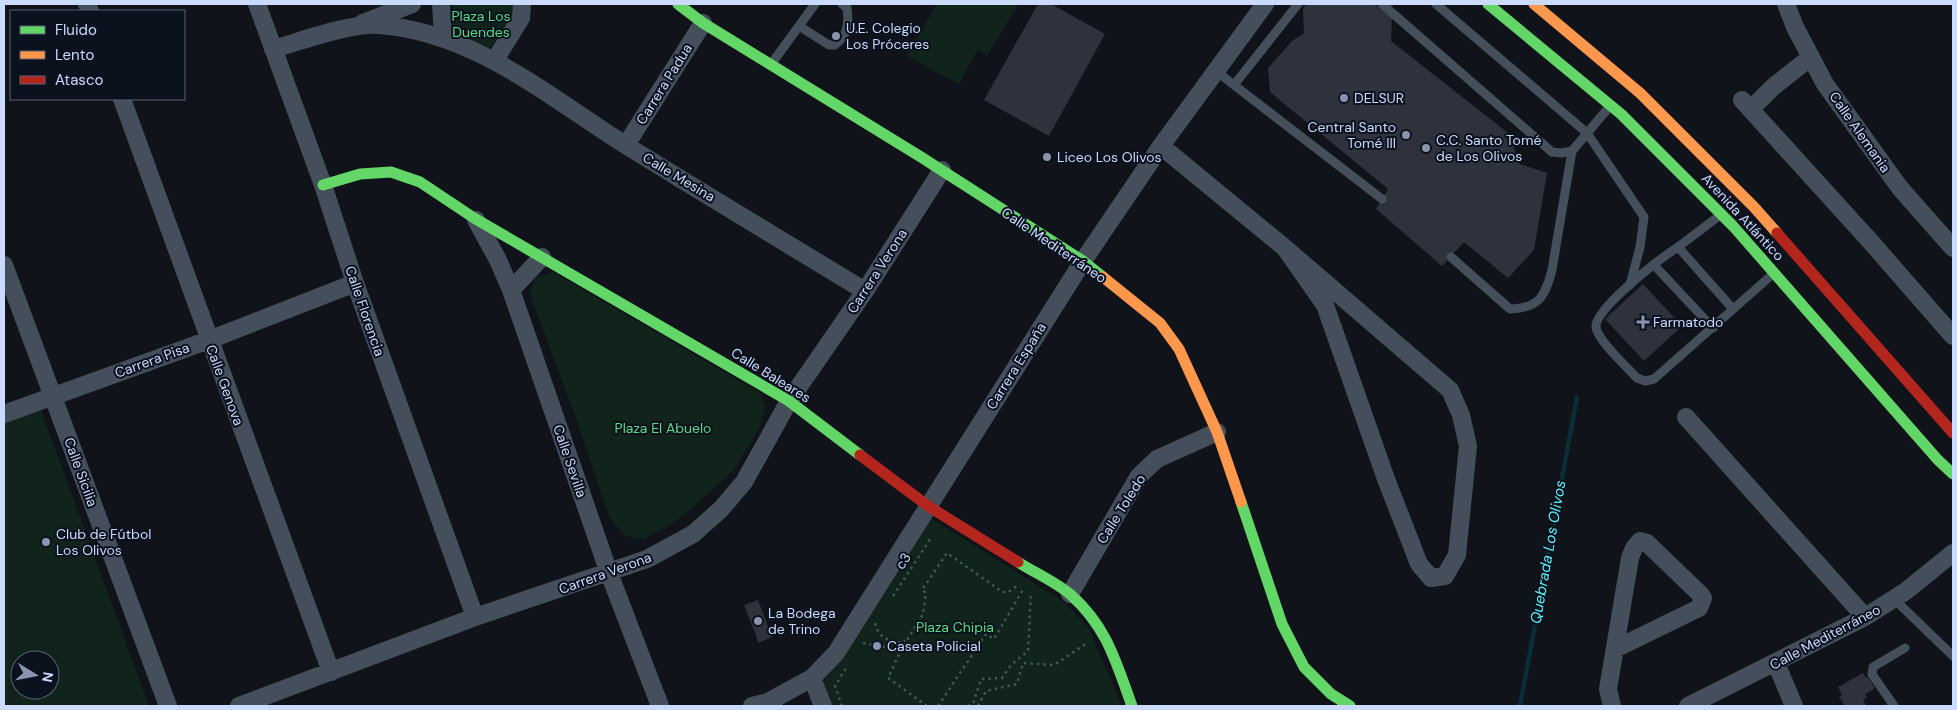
<svg xmlns="http://www.w3.org/2000/svg" width="1957" height="710" font-family="'DM Sans',sans-serif">
<style>
.green{fill:#10241c;fill-rule:evenodd}
.lines{fill:none;stroke-linecap:round;stroke-linejoin:round}
.stream{stroke:#0b2d36;stroke-width:4.5}
.building{fill:#2d323c}
.path{stroke:#415657;stroke-width:2.5;stroke-dasharray:2.5 4;stroke-linecap:butt}
.lane{stroke:#454e5b;stroke-width:9}
.street{stroke:#454e5b;stroke-width:18}
.fast{stroke:#63d668;stroke-width:11}
.slow{stroke:#ff974d;stroke-width:11}
.jam{stroke:#b3261e;stroke-width:11}
.poi-dot{fill:#8995ae;stroke:#0c111e;stroke-width:2}
.labels{text-anchor:middle;dominant-baseline:central;stroke-width:4;stroke-linejoin:round;paint-order:stroke}
.park-label{font-size:14px;fill:#59db82;stroke:#0c111e}
.poi-label{font-size:14px;fill:#cadbfe;stroke:#0c111e;text-anchor:start}
.street-label{font-size:14px;fill:#cadbfe;stroke:#0c111e}
.water-label{font-size:15px;font-style:italic;fill:#5bf6fb;stroke:#0c111e}
</style>
<rect width="100%" height="100%" fill="#10131a"/>
<path class="green" d="M 453,4 L 514,4 L 513,17 L 488,51 L 451,34 Z
M 937,4 L 1018,4 L 987,56 L 978,49 L 959,84 L 907,56 Z
M 553,272 L 760,393 L 765,406 L 760,427 L 733,471 L 682,517 L 644,539 L 625,536 L 610,518 L 575,416 L 530,294 L 535,278 Z
M 41,410 L 149,706 L 4,706 L 4,423 ZM 20,660 L 50,660 L 50,690 L 20,690 Z
M 929,517 L 1064,602 L 1089,628 L 1122,706 L 830,706 L 822,685 Z"/>
<g class="lines">
<path class="stream" d="M 1520,706 L 1577,397"/>
</g>
<path class="building" d="M 1038,4 L 1051,4 L 1105,34 L 1049,136 L 984,100 Z
M 1307,4 L 1374,4 L 1392,18 L 1391,41 L 1508,133 L 1520,164 L 1547,173 L 1534,250 L 1508,278 L 1464,242 L 1442,266 L 1376,209 L 1388,189 L 1270,92 L 1268,68 L 1292,41 L 1304,33 L 1303,8 Z
M 1643,284 L 1682,326 L 1644,361 L 1605,319 Z
M 758,600 L 772,637 L 759,643 L 744,605 Z
M 1863,673 L 1866,678 L 1868,677 L 1875,688 L 1865,694 L 1867,698 L 1863,700 L 1866,706 L 1845,706 L 1839,697 L 1842,695 L 1838,687 Z"/>
<g class="lines">
<path class="path" d="M 893,596 L 929,541 L 929,537
M 875,623 C 879,639 888,640 902,643 L 905,640
M 863,643 L 901,650
M 842,706 L 835,686 L 848,665
M 927,706 L 888,678 L 901,650 L 923,614 L 926,593 L 922,590 L 947,553 L 1001,591 L 1007,593 L 1018,585
M 938,706 L 986,634 L 994,639 L 1024,588
M 968,706 L 973,704 L 981,679 L 1002,678 L 1011,665 L 1028,651 L 1031,592
M 978,706 L 986,691 L 1017,684 L 1023,663 L 1054,665 L 1087,643"/>
<path class="lane" d="M 1382,4 L 1552,152 L 1561,153 L 1572,151 L 1610,106
M 1436,4 L 1587,133 L 1644,217 L 1640,247 L 1630,285
M 799,26 L 829,45 L 835,45 C 848,35 849,23 847,8 L 842,4
M 772,63 L 815,4
M 1216,71 L 1234,85 L 1298,4
M 1234,85 L 1382,199
M 1719,216 L 1678,247 L 1733,309
M 1678,247 C 1661,258 1594,309 1596,327 C 1597,340 1628,368 1637,378 L 1645,381 L 1654,379 L 1774,273
M 1451,257 L 1510,309 C 1539,308 1545,297 1552,270 L 1572,151
M 1654,265 L 1713,328
M 1894,599 L 1953,656
M 1894,706 L 1872,674 L 1873,667 L 1905,648"/>
<path class="street" d="M 87,4 L 90,11
M 257,4 L 323,185 L 355,283 L 475,617
M 441,4 L 443,37
M 1786,4 L 1795,27 L 1825,84 L 1900,188 L 1953,248
M 363,23 L 412,4
M 273,49 C 302,41 349,23 379,25 C 475,32 549,97 627,146 C 706,195 786,243 865,291
M 495,60 L 521,18 L 522,4
M 122,99 L 331,672
M 1742,100 L 1870,241 L 1953,336
M 1751,109 L 1773,87 L 1811,57
M 626,145 L 703,23
M 1161,146 L 1285,248 L 1450,390 L 1461,415 L 1468,446 L 1457,555 L 1445,576 L 1431,578 L 1419,564 L 1386,479 L 1325,305 L 1285,248
M 476,220 L 497,258 L 511,290 L 609,573 L 660,706
M 4,265 L 168,706
M 511,290 L 542,257
M 4,414 L 209,340 L 355,283
M 1686,417 L 1865,617
M 1070,594 L 1139,476 L 1157,459 L 1217,432
M 1776,663 L 1794,706
M 812,678 L 823,706
M 239,706 L 475,617 L 647,559 L 693,534 L 721,509 L 744,482 L 789,401 L 865,291 L 942,170
M 752,706 L 768,702 L 812,678 L 836,653 L 1083,261 L 1161,146 L 1265,4
M 1612,706 L 1608,689 L 1630,558 L 1634,548 L 1640,541 L 1647,543 L 1701,595 L 1703,598 L 1699,608 L 1615,649
M 1688,706 L 1865,617 L 1906,591 L 1953,553"/>
<path class="fast" d="M 678,4 L 703,23 L 921,157 L 1083,261 L 1103,277
M 1488,4 L 1621,114 L 1733,226 L 1938,460 L 1953,474
M 323,185 L 360,174 L 391,172 L 420,182 L 474,218 L 789,401 L 860,455
M 1241,502 L 1282,624 L 1304,667 L 1331,694 L 1350,706
M 1018,562 C 1035,573 1056,582 1071,595 C 1107,627 1116,662 1132,706"/>
<path class="slow" d="M 1534,4 L 1640,93 L 1754,207 L 1777,233
M 1103,277 L 1160,323 L 1179,349 L 1217,432 L 1241,502"/>
<path class="jam" d="M 1777,233 L 1953,433
M 860,455 L 928,506 L 1018,562"/>
</g>
<g class="poi-dot">
<circle cx="836" cy="36" r="5"/>
<circle cx="1344" cy="98" r="5"/>
<circle cx="1406" cy="135" r="5"/>
<circle cx="1426" cy="148" r="5"/>
<circle cx="1047" cy="157" r="5"/>
<path d="M1640.5 314.5h5v5h5v5h-5v5h-5v-5h-5v-5h5z"/>
<circle cx="46" cy="542" r="5"/>
<circle cx="758" cy="621" r="5"/>
<circle cx="877" cy="646" r="5"/>
</g>
<g class="labels">
<g class="park-label">
<text x="481" y="16">Plaza Los<tspan x="481" dy="16">Duendes</tspan></text>
<text x="663" y="428">Plaza El Abuelo</text>
<text x="955" y="627">Plaza Chipia</text>
</g>
<g class="poi-label">
<text x="846" y="28">U.E. Colegio<tspan x="846" dy="16">Los Próceres</tspan></text>
<text x="1354" y="98">DELSUR</text>
<text x="1396" y="127" text-anchor="end">Central Santo<tspan x="1396" dy="16">Tomé III</tspan></text>
<text x="1436" y="140">C.C. Santo Tomé<tspan x="1436" dy="16">de Los Olivos</tspan></text>
<text x="1057" y="157">Liceo Los Olivos</text>
<text x="1653" y="322">Farmatodo</text>
<text x="56" y="534">Club de Fútbol<tspan x="56" dy="16">Los Olivos</tspan></text>
<text x="768" y="613">La Bodega<tspan x="768" dy="16">de Trino</tspan></text>
<text x="887" y="646">Caseta Policial</text>
</g>
<g class="street-label">
<text transform="translate(664 84) rotate(-58)">Carrera Padua</text>
<text transform="translate(1860 132) rotate(55)">Calle Alemania</text>
<text transform="translate(679 177) rotate(31)">Calle Mesina</text>
<text transform="translate(1743 217) rotate(47)">Avenida Atlántico</text>
<text transform="translate(1054 245) rotate(34)">Calle Mediterráneo</text>
<text transform="translate(877 271) rotate(-57)">Carrera Verona</text>
<text transform="translate(365 311) rotate(71)">Calle Florencia</text>
<text transform="translate(152 360) rotate(-20)">Carrera Pisa</text>
<text transform="translate(1016 366) rotate(-58)">Carrera España</text>
<text transform="translate(771 375) rotate(32)">Calle Baleares</text>
<text transform="translate(225 385) rotate(70)">Calle Genova</text>
<text transform="translate(570 461) rotate(71)">Calle Sevilla</text>
<text transform="translate(81 472) rotate(70)">Calle Sicilia</text>
<text transform="translate(1121 509) rotate(-58)">Calle Toledo</text>
<text transform="translate(903 561) rotate(-57)">c3</text>
<text transform="translate(605 573) rotate(-20)">Carrera Verona</text>
<text transform="translate(1825 637) rotate(-28)">Calle Mediterráneo</text>
</g>
<g class="water-label">
<text transform="translate(1548 552) rotate(-80)">Quebrada Los Olivos</text>
</g>
</g>
<rect width="1957" height="710" fill="none" stroke="#cadbfe" stroke-width="10"/>
<rect x="10" y="10" width="175" height="90" fill="#0c111e" stroke="#586278"/>
<rect x="20" y="26" width="25" height="8" fill="#63d668" stroke="#586278"/>
<text x="55" y="35" font-size="15" fill="#cadbfe">Fluido</text>
<rect x="20" y="51" width="25" height="8" fill="#ff974d" stroke="#586278"/>
<text x="55" y="60" font-size="15" fill="#cadbfe">Lento</text>
<rect x="20" y="76" width="25" height="8" fill="#b3261e" stroke="#586278"/>
<text x="55" y="85" font-size="15" fill="#cadbfe">Atasco</text>
<g transform="translate(35 675) rotate(100)"><circle r="24" fill="#0c111e" stroke="#586278"/>
<path d="M0-4L9 19L0 12L-9 19Z" fill="#8995ae"/>
<text y="-8" font-size="14" font-weight="bold" text-anchor="middle" fill="#cadbfe">N</text>
</g>
</svg>
